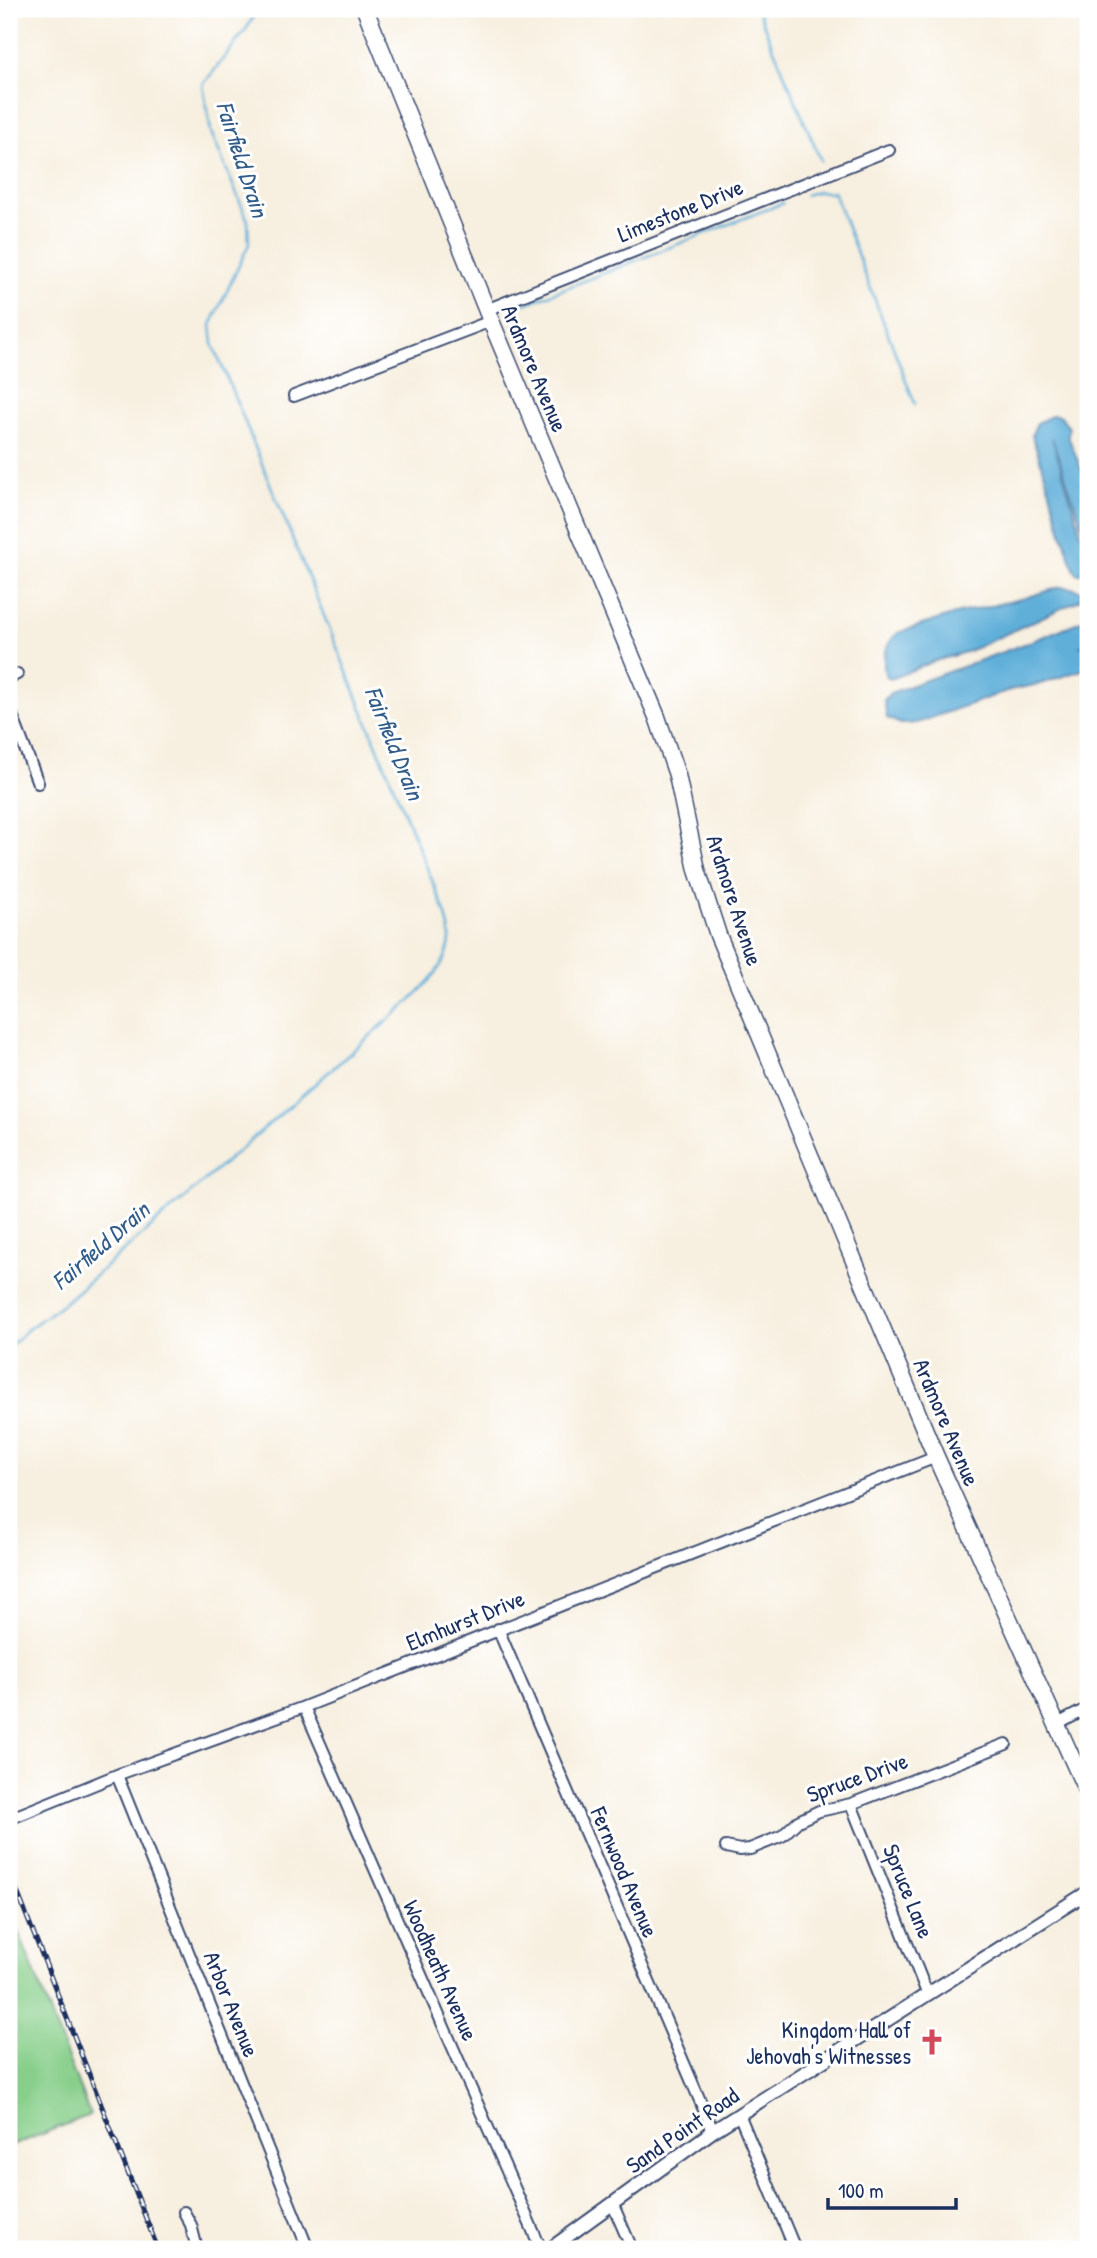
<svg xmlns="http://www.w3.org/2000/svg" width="1097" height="2258" font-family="'Patrick Hand',sans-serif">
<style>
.green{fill:#88cf8b;stroke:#527f74;stroke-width:2}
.water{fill:#5eafd9;stroke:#3c6f9c;stroke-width:2}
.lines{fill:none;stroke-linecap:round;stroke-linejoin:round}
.stream{stroke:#5eafd9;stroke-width:2.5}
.minor-casing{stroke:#3c4c71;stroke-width:14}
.tertiary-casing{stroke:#3c4c71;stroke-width:16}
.primary-casing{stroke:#3c4c71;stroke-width:19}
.minor{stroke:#fff;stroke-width:10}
.tertiary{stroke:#fff;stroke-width:12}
.primary{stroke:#fff;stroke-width:16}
.rail-casing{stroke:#1b2f5e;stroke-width:5}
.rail{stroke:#fff;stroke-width:2.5;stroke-dasharray:8;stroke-linecap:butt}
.labels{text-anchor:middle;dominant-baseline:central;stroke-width:6;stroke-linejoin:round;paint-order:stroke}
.street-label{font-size:23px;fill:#1b2f5e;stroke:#fff}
.poi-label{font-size:23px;fill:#1b2f5e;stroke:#fff;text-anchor:end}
.water-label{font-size:24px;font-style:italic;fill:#325c89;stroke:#fff}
</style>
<rect width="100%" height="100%" fill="#fff"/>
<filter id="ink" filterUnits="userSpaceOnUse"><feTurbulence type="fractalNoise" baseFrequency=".0143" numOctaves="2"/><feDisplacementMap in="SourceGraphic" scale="14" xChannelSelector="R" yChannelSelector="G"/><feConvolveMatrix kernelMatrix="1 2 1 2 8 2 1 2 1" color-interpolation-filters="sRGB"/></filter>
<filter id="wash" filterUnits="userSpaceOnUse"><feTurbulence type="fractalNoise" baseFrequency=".00686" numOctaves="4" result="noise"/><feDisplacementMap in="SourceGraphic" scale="28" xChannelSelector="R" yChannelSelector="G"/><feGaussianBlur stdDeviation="1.57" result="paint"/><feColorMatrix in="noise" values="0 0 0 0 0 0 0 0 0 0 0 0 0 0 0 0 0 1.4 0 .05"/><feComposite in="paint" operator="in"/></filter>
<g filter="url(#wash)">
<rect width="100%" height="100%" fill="#f7efdf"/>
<path class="green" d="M 9,1907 L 90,2115 L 9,2147 Z"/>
<path class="water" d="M 1053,415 L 1061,416 L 1069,428 L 1068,436 L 1088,486 L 1088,543 L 1052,438 L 1088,556 L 1088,573 L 1077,574 L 1075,571 C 1058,528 1050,483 1033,440 L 1032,434 L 1037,423 Z
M 1060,587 C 1070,587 1077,588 1085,593 L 1086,597 L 969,651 L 932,662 L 891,679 L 886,677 C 881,661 885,643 898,633 L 955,614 L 1025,598 Z
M 1088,618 L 1088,643 L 1081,646 L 1088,647 L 1088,668 L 1040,684 L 1010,690 L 917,723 L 901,724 L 887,718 L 884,700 L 890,693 L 1030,642 Z"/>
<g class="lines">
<path class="stream" d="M 757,9 L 821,161
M 833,191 L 915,404
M 805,195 L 820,191 L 832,193
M 525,304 L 783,203
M 9,1347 L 28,1329 L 64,1303 L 402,1008 C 420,991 448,966 450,940 C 451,931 447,920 445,912 L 213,344 L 211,325 L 249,244 L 248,221 L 211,132 L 203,85 L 247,28 L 258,9"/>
</g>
</g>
<g filter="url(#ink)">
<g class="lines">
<g class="minor-casing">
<path id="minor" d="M 486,310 L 889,150
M 294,396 L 491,321
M 9,678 L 17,674
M 9,707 L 38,783
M 498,1629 L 713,2131
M 304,1707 L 541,2249
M 1058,1724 L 1088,1708
M 117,1775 L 308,2249
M 851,1804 L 927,1993
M 9,1819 L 122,1773 L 304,1707 L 936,1457
M 726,1847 L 740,1850 L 750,1849 L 782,1836 L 798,1821 L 819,1811 L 851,1804 L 1006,1744
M 739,2114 L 795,2249
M 613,2205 L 632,2249
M 184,2212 L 191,2225 L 197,2249"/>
</g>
<g class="tertiary-casing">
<path id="tertiary" d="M 550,2249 L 713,2131 L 1088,1892"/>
</g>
<g class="primary-casing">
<path id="primary" d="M 365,9 L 491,321 L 657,717 L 677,775 L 697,870 L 718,935 L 936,1457 L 1088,1794"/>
</g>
<use href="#minor" class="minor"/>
<use href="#tertiary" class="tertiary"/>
<use href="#primary" class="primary"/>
<g class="rail-casing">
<path id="rail" d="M 9,1871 L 158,2249"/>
</g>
<use href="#rail" class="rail"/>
</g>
</g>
<defs>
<g id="church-bare" transform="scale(2.1)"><path d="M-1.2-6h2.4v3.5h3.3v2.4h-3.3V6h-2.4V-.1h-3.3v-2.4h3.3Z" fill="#d1495b" stroke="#fff" stroke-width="2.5" paint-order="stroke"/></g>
</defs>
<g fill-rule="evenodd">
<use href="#church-bare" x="932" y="2042"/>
</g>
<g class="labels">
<g class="street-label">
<text transform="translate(680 210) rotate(-22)">Limestone Drive</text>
<text transform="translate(535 368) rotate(67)">Ardmore Avenue</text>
<text transform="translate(735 900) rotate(72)">Ardmore Avenue</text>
<text transform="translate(947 1422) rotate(67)">Ardmore Avenue</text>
<text transform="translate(465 1620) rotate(-22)">Elmhurst Drive</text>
<text transform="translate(857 1777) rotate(-20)">Spruce Drive</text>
<text transform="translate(625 1872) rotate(67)">Fernwood Avenue</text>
<text transform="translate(909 1891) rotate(68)">Spruce Lane</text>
<text transform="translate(441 1970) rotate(66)">Woodheath Avenue</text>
<text transform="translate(232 2004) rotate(68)">Arbor Avenue</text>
<text transform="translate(682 2130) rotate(-35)">Sand Point Road</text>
</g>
<g class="poi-label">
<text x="911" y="2029">Kingdom Hall of<tspan x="911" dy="26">Jehovah's Witnesses</tspan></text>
</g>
<g class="water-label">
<text transform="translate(243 159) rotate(72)">Fairfield Drain</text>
<text transform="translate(395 743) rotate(68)">Fairfield Drain</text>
<text transform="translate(100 1245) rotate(-41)">Fairfield Drain</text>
</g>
</g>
<rect width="1097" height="2258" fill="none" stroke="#fff" stroke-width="35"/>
<path d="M828 2198v10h128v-10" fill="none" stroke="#1b2f5e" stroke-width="3.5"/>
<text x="838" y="2198" font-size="21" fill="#1b2f5e" stroke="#ffffff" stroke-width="5" paint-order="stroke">100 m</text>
</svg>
